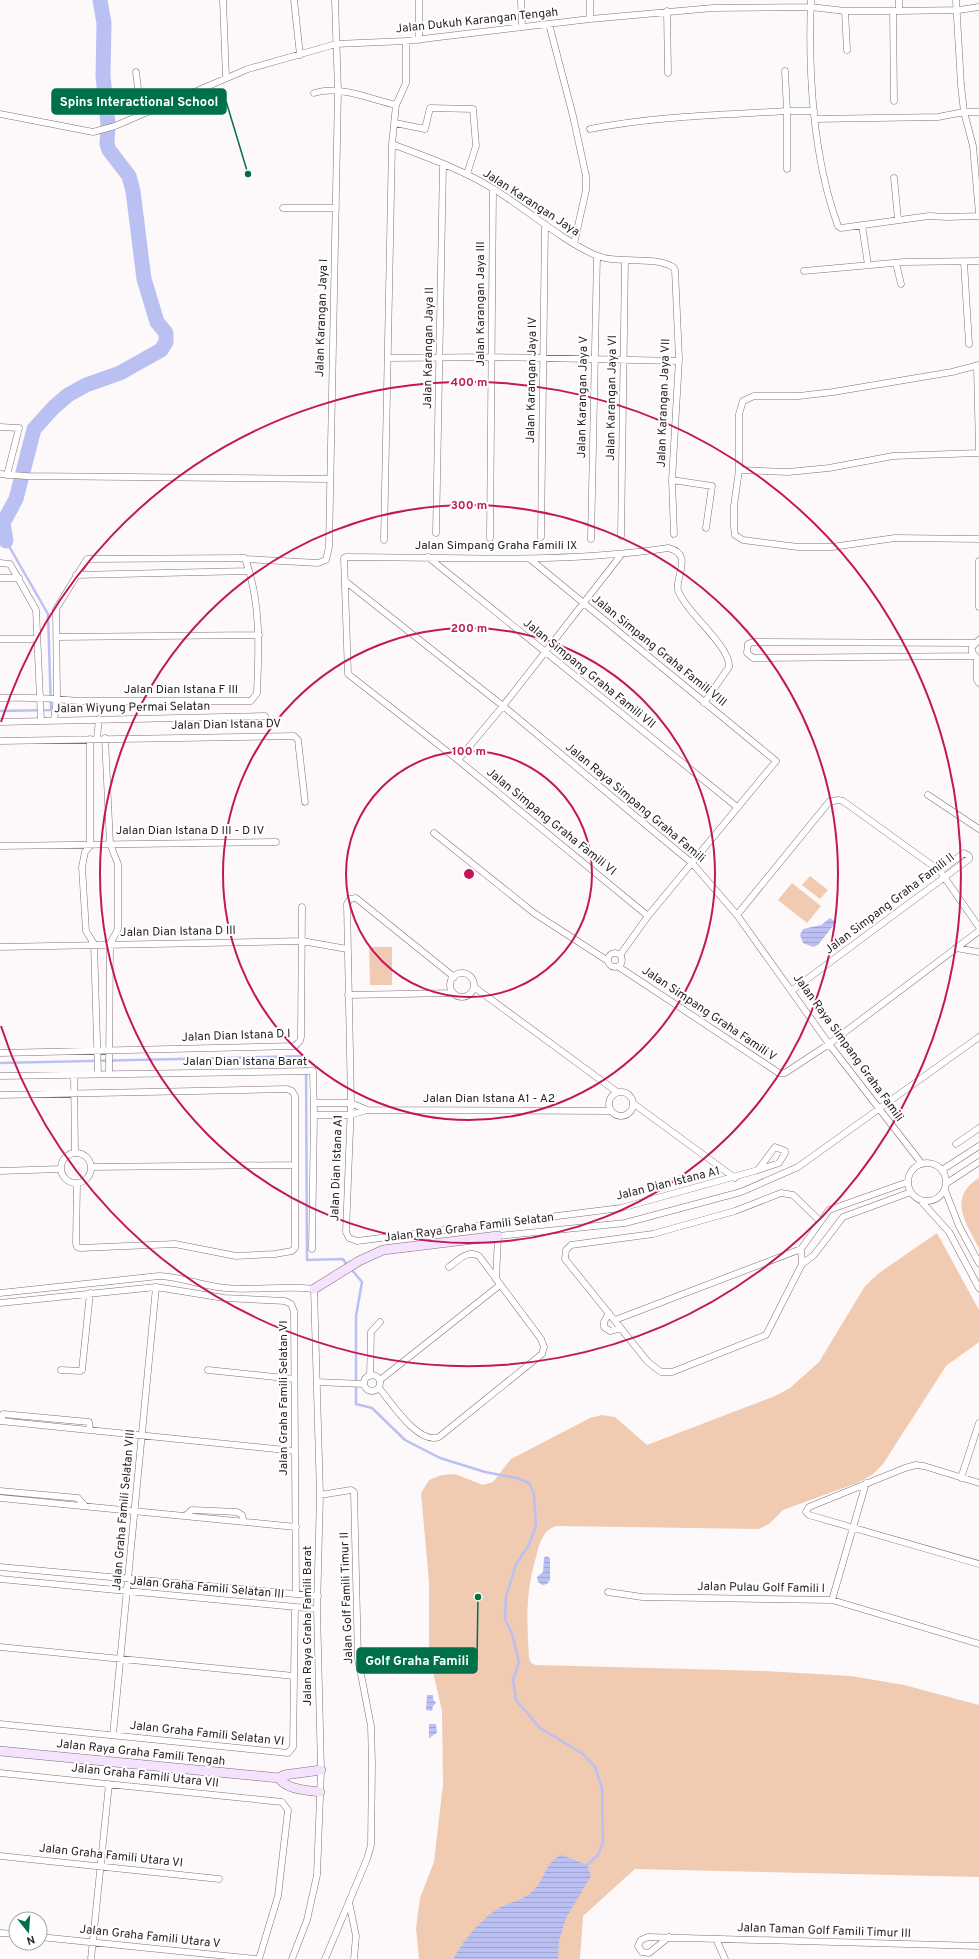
<svg xmlns="http://www.w3.org/2000/svg" width="979" height="1959" font-family="Overpass,sans-serif">
<style>
.green{fill:#f0cbb1}
.water{fill:url(#water-rules)}
.lines{fill:none;stroke-linecap:round;stroke-linejoin:round}
.stream{stroke:#bbc0f3;stroke-width:2.5}
.river{stroke:#bbc0f3;stroke-width:15}
.street-casing{stroke:#816f78;stroke-width:7}
.secondary-casing{stroke:#816f78;stroke-width:10}
.street{stroke:#fff;stroke-width:6}
.secondary{stroke:#f5e3fe;stroke-width:9}
.ring{fill:none;stroke:#c2185b;stroke-width:2}
.labels{text-anchor:middle;dominant-baseline:central;stroke-width:4;stroke-linejoin:round;paint-order:stroke}
.street-label{font-size:12px;fill:#2a2226;stroke:#fff}
.centre{fill:#c2185b;stroke:#fff;stroke-width:2}
.ring-label{font-size:12px;text-anchor:middle;font-weight:bold;fill:#c2185b;stroke:#fff;stroke-width:4;stroke-linejoin:round;paint-order:stroke}
.leader{fill:none;stroke:#007049;stroke-width:1.5}
.callout-dot{fill:#007049;stroke:#fff;stroke-width:1.5}
.callout{fill:#007049;stroke:#007049;stroke-width:1.5}
.callout-label{font-size:13px;text-anchor:middle;font-weight:bold;fill:#fff}
</style>
<defs>
<pattern id="water-rules" width="6" height="5" patternUnits="userSpaceOnUse"><rect width="6" height="5" fill="#bbc0f3"/><path d="M0 2.5h6" fill="none" stroke="#a1a5d0"/></pattern>
</defs>
<rect width="100%" height="100%" fill="#fdf9fb"/>
<path class="green" d="M 810,876 L 828,890 L 820,899 L 802,885 Z
M 792,883 L 821,906 L 807,923 L 778,900 Z
M 369,947 L 392,947 L 392,985 L 370,985 Z
M 979,1178 L 979,1248 C 966,1224 947,1197 979,1178 Z
M 937,1233 L 979,1310 L 979,1342 L 946,1366 L 883,1464 L 872,1475 L 857,1483 L 783,1510 L 769,1524 L 759,1529 L 556,1526 C 542,1531 540,1543 536,1557 C 525,1595 527,1620 529,1658 L 531,1663 L 536,1665 L 765,1671 L 851,1676 L 904,1685 L 979,1705 L 979,1877 L 635,1869 L 583,1916 L 580,1959 L 419,1959 L 416,1928 L 420,1898 L 434,1862 L 443,1784 L 442,1711 L 429,1654 L 429,1582 L 421,1493 L 429,1480 L 442,1475 L 455,1474 L 483,1485 L 493,1482 L 511,1459 L 590,1418 L 602,1415 L 615,1417 L 647,1445 L 775,1396 L 790,1388 L 819,1362 L 865,1286 L 879,1273 Z"/>
<path class="water" d="M 830,918 L 836,922 L 818,945 L 813,947 L 803,943 L 800,935 L 803,929 L 821,925 Z
M 546,1556 L 550,1558 L 550,1580 L 547,1584 L 542,1585 L 538,1582 L 537,1577 L 543,1572 L 544,1558 Z
M 427,1695 L 433,1695 L 433,1699 L 436,1703 L 433,1706 L 432,1711 L 426,1710 Z
M 429,1724 L 436,1724 L 437,1733 L 429,1738 Z
M 562,1855 L 587,1865 L 591,1876 L 566,1918 L 559,1941 L 558,1959 L 454,1959 C 460,1943 485,1915 501,1907 C 512,1902 525,1899 534,1890 C 545,1879 546,1860 562,1855 Z"/>
<g class="lines">
<path class="stream" d="M 0,711 L 51,710 L 48,614 L 6,541
M 0,1063 L 306,1056 L 307,1260 L 343,1259 L 347,1265
M 351,1269 L 362,1282 L 356,1316 L 356,1404 L 372,1408 L 405,1440 L 440,1458 L 485,1472 L 517,1478 L 529,1483 L 534,1494 L 536,1525 L 529,1545 L 516,1564 L 506,1597 L 505,1619 L 512,1634 L 519,1662 L 513,1680 L 516,1700 L 540,1728 L 583,1754 L 595,1767 L 602,1788 L 603,1843 L 598,1855 L 586,1866"/>
<path class="river" d="M 6,541 L 3,523 L 16,499 L 34,429 L 54,407 L 68,395 L 86,385 L 120,373 L 161,350 L 166,342 L 166,333 L 157,322 L 144,279 L 133,191 L 129,176 L 109,150 L 107,144 L 108,124 L 103,76 L 104,23 L 100,0"/>
<g class="street-casing">
<path id="street" d="M 223,0 L 226,78
M 294,0 L 300,55
M 419,0 L 419,40
M 521,0 L 522,27
M 590,0 L 590,19
M 811,0 C 808,72 813,158 838,226 L 841,228 L 929,216 L 947,217 L 979,216
M 956,0 L 961,85 L 964,112 L 973,146 L 979,214
M 667,11 L 668,73
M 845,11 L 847,50
M 893,11 L 894,101
M 899,11 L 899,0
M 549,24 L 573,116 L 586,176 L 586,190 L 574,244
M 785,71 L 787,111 L 814,111
M 136,72 L 141,114
M 314,93 C 340,85 370,99 396,105
M 0,114 L 93,132 L 115,126 L 248,69 L 336,44 L 406,41 L 590,19 L 713,8 L 811,7 L 845,11 L 899,11 L 959,10 L 979,7
M 815,119 L 938,117 L 964,112 L 979,112
M 395,123 L 425,129 L 430,108 L 473,109 L 476,146 L 467,174
M 590,129 C 655,116 722,115 787,111 L 787,169
M 392,144 C 426,157 461,169 492,188 C 527,209 558,238 595,255 C 618,265 651,255 673,267 L 675,270 L 679,359 L 672,480 L 674,534
M 894,178 L 898,219
M 283,208 L 336,208
M 862,225 L 868,265
M 964,262 L 969,344
M 896,263 L 901,284
M 804,271 L 904,262 L 979,261
M 388,358 L 492,357 L 679,361
M 979,365 L 952,372 L 833,392 L 799,396 L 754,396 L 743,401 L 739,414 L 739,470 L 734,506 L 734,527 L 735,535 L 743,540 L 798,547 L 832,547 L 895,538 L 979,539
M 977,366 L 979,449
M 0,427 L 19,428 L 7,475
M 739,470 L 788,472 L 829,468 L 893,456 L 979,453
M 0,474 L 26,476 L 330,479
M 672,480 L 712,486 L 706,528
M 436,533 L 443,164
M 621,536 L 625,261
M 541,537 L 545,224
M 490,538 L 493,189
M 591,539 L 597,256
M 384,540 L 392,144 L 396,105 L 406,83 L 406,41
M 428,557 L 737,807
M 246,559 L 318,563 L 326,560 L 329,547 L 338,91 L 335,0
M 530,559 L 776,761 L 648,916 L 620,955
M 979,561 L 979,607
M 0,563 L 10,564 L 36,610 L 41,721
M 76,575 L 249,571
M 0,578 L 19,578
M 345,581 L 503,706 L 693,864 L 737,915 L 829,1044 L 922,1164
M 57,637 L 259,635
M 0,639 L 37,639
M 974,643 L 753,642 L 748,644 L 747,653 L 753,658 L 975,656
M 977,658 L 977,680 L 979,683
M 977,658 L 972,652 L 972,647 L 979,640
M 0,698 C 27,697 52,698 79,701 L 251,701 L 257,693 C 259,647 261,602 245,558 L 87,559 L 56,609 L 57,698 L 54,720
M 0,722 L 265,716
M 97,738 L 99,719
M 105,738 L 110,844 L 118,864 L 118,929 L 110,944
M 0,741 L 294,736 L 298,740 L 305,802
M 458,760 L 503,706 L 621,555
M 928,795 L 979,829
M 434,833 L 534,913 L 608,961
M 0,846 L 276,842
M 90,846 L 90,739
M 90,846 L 85,852 L 82,867 L 86,931 L 94,944
M 737,915 L 829,802 L 838,800 L 843,801 L 940,871 L 979,927
M 648,916 L 458,760 L 348,674 L 344,558 L 346,557 C 454,557 561,564 668,548 C 694,554 675,576 678,590 C 679,594 682,598 684,601 C 693,617 731,649 729,667 L 704,703
M 94,944 L 98,1074
M 0,947 L 302,941 L 347,949
M 956,948 L 979,952
M608 960a7 7 0 1 1 14 0a7 7 0 1 1-14 0Z
M 619,967 L 779,1073 L 785,1073 L 829,1044 L 979,931
M450 985a12 12 0 1 1 24 0a12 12 0 1 1-24 0Z
M 454,977 L 356,898 L 350,899 L 347,904 L 351,1103 L 346,1232 L 349,1238 L 357,1241 L 621,1208 L 758,1170 L 779,1163 L 785,1153 L 785,1151 L 775,1147 L 758,1170
M 474,987 L 617,1092
M 791,991 L 969,859 L 969,856 L 964,853 L 940,871
M 348,995 L 453,993
M 0,1053 L 295,1046 L 300,1041 L 301,1037 L 302,907
M 109,1074 L 110,944
M 0,1076 L 313,1071 L 314,1115 L 312,1249
M 74,1076 L 75,1153
M609 1104a12 12 0 1 1 24 0a12 12 0 1 1-24 0Z
M 0,1095 L 287,1089 L 292,1091 L 295,1096 L 295,1248 L 292,1251 L 275,1254 L 236,1256 L 175,1244 L 80,1248 L 77,1247 L 76,1243 L 77,1183
M 314,1103 L 351,1103 L 367,1110 L 350,1115 L 314,1115
M 634,1104 L 735,1178
M 367,1110 L 611,1111
M 956,1144 L 979,1128
M61 1168a15 15 0 1 1 30 0a15 15 0 1 1-30 0Z
M908 1182a19 19 0 1 1 38 0a19 19 0 1 1-38 0Z
M 91,1167 L 294,1165
M 942,1170 L 979,1146
M 0,1171 L 61,1169
M 947,1183 L 979,1162
M 945,1190 L 959,1226 L 979,1263
M 921,1201 L 949,1232 L 979,1288
M 820,1221 L 793,1195 L 781,1193 L 735,1211 L 653,1234 L 571,1245 L 566,1250 L 565,1259 L 648,1362 L 661,1372 L 672,1372 L 766,1335 L 802,1264 L 801,1249 L 829,1210 L 908,1182
M 802,1264 L 814,1255 L 843,1217 L 911,1192
M 496,1279 L 498,1236 L 625,1223 L 741,1192 L 798,1167 L 979,1037
M 0,1293 L 159,1276 C 182,1277 203,1286 225,1288 C 255,1291 285,1285 314,1289 L 320,1495 L 317,1609 L 321,1770 L 317,1875 L 307,1920 L 292,1959
M 0,1303 L 156,1287 L 224,1298 L 285,1301 L 291,1304 L 294,1311 L 296,1594
M 609,1313 L 604,1322 L 604,1327 L 610,1331 L 621,1328
M 615,1320 L 801,1249
M 61,1370 L 80,1371 L 82,1370 L 90,1293
M 208,1370 L 294,1379
M364 1383a8 8 0 1 1 16 0a8 8 0 1 1-16 0Z
M 370,1376 L 371,1332 L 380,1322
M 380,1380 L 500,1285
M 317,1382 L 364,1384
M 379,1388 C 391,1402 418,1445 439,1437 L 542,1354 L 544,1347 L 541,1339 L 479,1256 C 468,1249 457,1261 449,1267
M 0,1421 L 295,1451
M 1,1421 L 3,1414 L 89,1422 L 90,1430
M 961,1478 L 979,1423
M 979,1483 L 924,1466 L 916,1465 L 905,1468 L 809,1507 L 806,1512 L 809,1515 L 979,1564
M 0,1491 L 78,1498 L 85,1506
M 320,1495 L 351,1490 L 354,1492 L 358,1659 L 371,1726 L 372,1764 L 371,1845 L 367,1859 L 325,1959
M 0,1498 L 296,1527
M 185,1516 L 192,1510 L 237,1512 L 242,1515 L 244,1522
M 0,1567 L 318,1596
M 0,1579 L 317,1609
M 608,1592 L 642,1597 L 832,1600 L 979,1644
M 832,1600 L 866,1483
M 0,1647 L 294,1676
M 0,1724 L 288,1753 L 293,1747 L 295,1607
M 113,1735 L 156,1287
M 0,1773 L 282,1802 L 288,1810 L 278,1896 L 259,1959
M 0,1856 L 219,1879
M 349,1902 L 356,1936 L 354,1959
M 0,1933 L 16,1934
M 40,1937 L 257,1959
M 669,1937 L 649,1953 L 642,1952 L 638,1946 L 641,1940 L 648,1937 L 979,1946
M 716,1939 L 725,1959
M 91,1959 L 109,1784"/>
</g>
<g class="secondary-casing">
<path id="secondary" d="M 314,1289 L 359,1261 L 383,1250 L 498,1236
M 0,1751 L 279,1778 L 284,1775 L 321,1770
M 279,1778 C 287,1790 306,1790 320,1792"/>
</g>
<use href="#street" class="street"/>
<use href="#secondary" class="secondary"/>
</g>
<g class="ring">
<circle cx="469" cy="874" r="123"/>
<circle cx="469" cy="874" r="246"/>
<circle cx="469" cy="874" r="369"/>
<path d="M1 722A492 492 0 1 1 1 1026"/>
</g>
<g class="labels">
<g class="street-label">
<text transform="translate(477 21) rotate(-6)">Jalan Dukuh Karangan Tengah</text>
<text transform="translate(531 203) rotate(33)">Jalan Karangan Jaya</text>
<text transform="translate(481 304) rotate(-90)">Jalan Karangan Jaya III</text>
<text transform="translate(322 318) rotate(-88)">Jalan Karangan Jaya I</text>
<text transform="translate(429 348) rotate(-89)">Jalan Karangan Jaya II</text>
<text transform="translate(532 380) rotate(-89)">Jalan Karangan Jaya IV</text>
<text transform="translate(583 397) rotate(-89)">Jalan Karangan Jaya V</text>
<text transform="translate(612 398) rotate(-89)">Jalan Karangan Jaya VI</text>
<text transform="translate(664 403) rotate(-88)">Jalan Karangan Jaya VII</text>
<text x="496" y="546">Jalan Simpang Graha Famili IX</text>
<text transform="translate(659 651) rotate(39)">Jalan Simpang Graha Famili VIII</text>
<text transform="translate(589 674) rotate(39)">Jalan Simpang Graha Famili VII</text>
<text x="181" y="690">Jalan Dian Istana F III</text>
<text transform="translate(132 708) rotate(-1)">Jalan Wiyung Permai Selatan</text>
<text transform="translate(226 725) rotate(-1)">Jalan Dian Istana DV</text>
<text transform="translate(635 803) rotate(40)">Jalan Raya Simpang Graha Famili</text>
<text transform="translate(551 822) rotate(39)">Jalan Simpang Graha Famili VI</text>
<text x="190" y="831">Jalan Dian Istana D III - D IV</text>
<text transform="translate(890 904) rotate(-37)">Jalan Simpang Graha Famili II</text>
<text transform="translate(178 932) rotate(-1)">Jalan Dian Istana D III</text>
<text transform="translate(709 1014) rotate(34)">Jalan Simpang Graha Famili V</text>
<text transform="translate(236 1036) rotate(-2)">Jalan Dian Istana D I</text>
<text transform="translate(848 1048) rotate(54)">Jalan Raya Simpang Graha Famili</text>
<text x="245" y="1062">Jalan Dian Istana Barat</text>
<text x="489" y="1099">Jalan Dian Istana A1 - A2</text>
<text transform="translate(337 1168) rotate(-88)">Jalan Dian Istana A1</text>
<text transform="translate(668 1184) rotate(-14)">Jalan Dian Istana A1</text>
<text transform="translate(469 1228) rotate(-7)">Jalan Raya Graha Famili Selatan</text>
<text transform="translate(284 1398) rotate(-90)">Jalan Graha Famili Selatan VI</text>
<text transform="translate(124 1510) rotate(-85)">Jalan Graha Famili Selatan VIII</text>
<text transform="translate(207 1588) rotate(5)">Jalan Graha Famili Selatan III</text>
<text transform="translate(761 1588) rotate(1)">Jalan Pulau Golf Famili I</text>
<text transform="translate(347 1598) rotate(-92)">Jalan Golf Famili Timur II</text>
<text transform="translate(308 1626) rotate(-90)">Jalan Raya Graha Famili Barat</text>
<text transform="translate(207 1734) rotate(6)">Jalan Graha Famili Selatan VI</text>
<text transform="translate(141 1753) rotate(6)">Jalan Raya Graha Famili Tengah</text>
<text transform="translate(145 1776) rotate(6)">Jalan Graha Famili Utara VII</text>
<text transform="translate(111 1856) rotate(6)">Jalan Graha Famili Utara VI</text>
<text transform="translate(824 1931) rotate(2)">Jalan Taman Golf Famili Timur III</text>
<text transform="translate(150 1937) rotate(6)">Jalan Graha Famili Utara V</text>
</g>
</g>
<circle cx="469" cy="874" r="6" class="centre"/>
<g class="ring-label">
<text x="469" y="386">400 m</text>
<text x="469" y="509">300 m</text>
<text x="469" y="632">200 m</text>
<text x="469" y="755">100 m</text>
</g>
<path class="leader" d="M248 174L226 101M478 1597L477 1660"/>
<g class="callout-dot">
<circle cx="248" cy="174" r="4"/>
<circle cx="478" cy="1597" r="4"/>
</g>
<g class="callout">
<rect x="52" y="89" width="174" height="25" rx="4"/>
<rect x="357" y="1648" width="120" height="25" rx="4"/>
</g>
<g class="callout-label">
<text x="139" y="106">Spins Interactional School</text>
<text x="417" y="1665">Golf Graha Famili</text>
</g>
<g transform="translate(28 1931) rotate(163)"><circle r="19" fill="#ffffff" stroke="#aaa7a8"/>
<path d="M0-3L7 15L0 10L-7 15Z" fill="#007049"/>
<text y="-6" font-size="11" font-weight="bold" text-anchor="middle" fill="#2a2226">N</text>
</g>
</svg>
